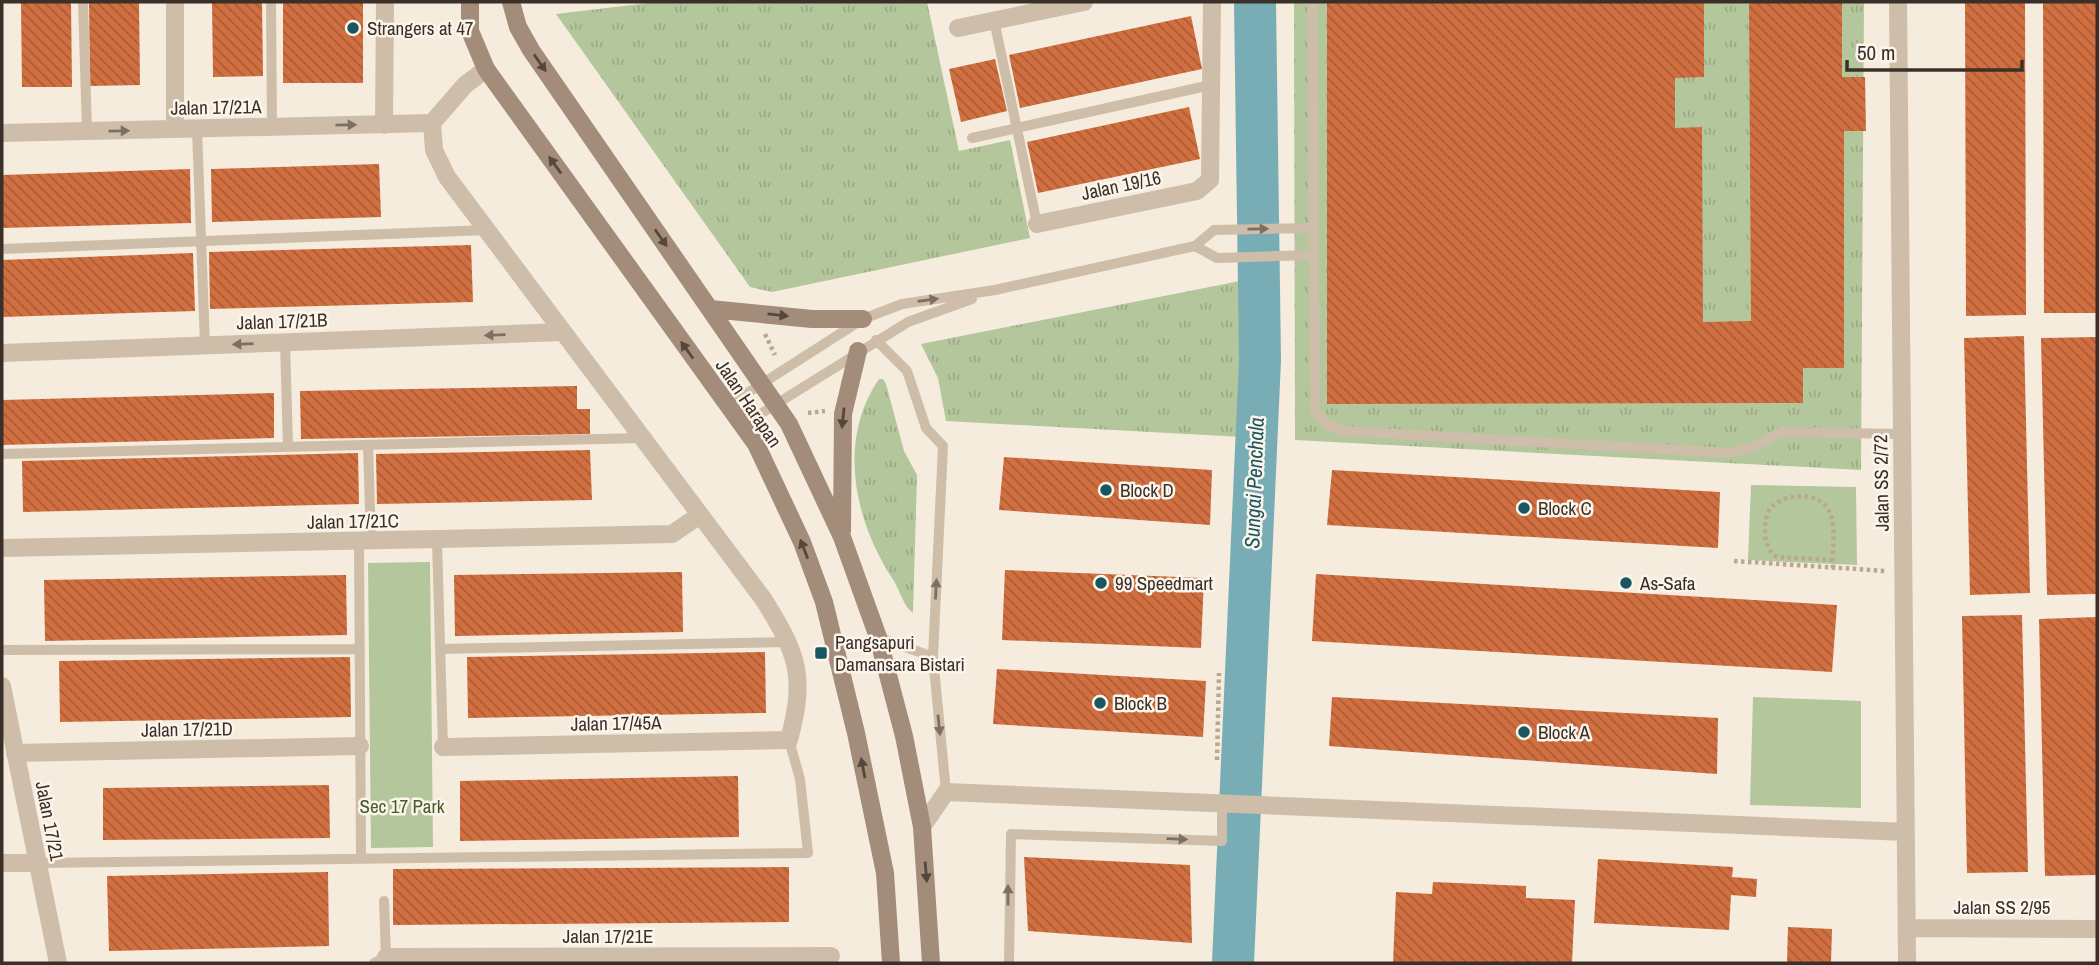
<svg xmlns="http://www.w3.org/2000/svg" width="2099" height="965" font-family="'Archivo Narrow',sans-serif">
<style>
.grass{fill:url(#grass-tufts)}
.green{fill:#b4c69c}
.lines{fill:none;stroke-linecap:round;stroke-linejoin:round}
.river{stroke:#79adb5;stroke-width:42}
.building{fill:url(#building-back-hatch)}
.path{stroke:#baa792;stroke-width:4.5;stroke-dasharray:3.5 3.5;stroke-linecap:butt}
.service{stroke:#cebda8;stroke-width:10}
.minor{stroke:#cebda8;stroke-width:18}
.tertiary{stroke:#cebda8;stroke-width:18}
.secondary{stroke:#a38c79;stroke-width:18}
.oneway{fill:#55473d}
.oneway2{fill:#7d6f62}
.poi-dot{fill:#1a5660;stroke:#fcf5eb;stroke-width:2.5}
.labels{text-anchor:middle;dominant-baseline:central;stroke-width:5;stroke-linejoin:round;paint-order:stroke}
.poi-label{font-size:19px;fill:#3b3029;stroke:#fcf5eb;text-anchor:start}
.street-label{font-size:19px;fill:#3b3029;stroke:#fcf5eb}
.park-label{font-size:19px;fill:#455b2a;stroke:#fcf5eb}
.water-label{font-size:21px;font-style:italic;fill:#1a5660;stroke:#fcf5eb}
</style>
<defs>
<pattern id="grass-tufts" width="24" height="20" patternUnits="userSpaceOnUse" patternTransform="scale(1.75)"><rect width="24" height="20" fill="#b4c69c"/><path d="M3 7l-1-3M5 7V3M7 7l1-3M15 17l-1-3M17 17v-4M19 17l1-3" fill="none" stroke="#9caa86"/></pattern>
<pattern id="building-back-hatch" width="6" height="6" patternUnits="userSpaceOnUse" patternTransform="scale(1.75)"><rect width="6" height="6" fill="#d16f40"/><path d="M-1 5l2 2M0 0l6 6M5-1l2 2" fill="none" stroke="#ab5c36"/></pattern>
</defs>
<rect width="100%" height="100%" fill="#f5ecdd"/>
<path class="grass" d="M 657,2 L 927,2 L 959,151 L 1010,140 L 1030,238 L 772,292 L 750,287 L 556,14 Z
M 1294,2 L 1864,2 L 1861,470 L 1295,440 Z
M 1245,280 L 1243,437 L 946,421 L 938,378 L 921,344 Z
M 879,379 L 883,379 L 886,384 L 904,451 L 917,475 L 913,613 C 904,607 900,591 894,581 C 855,523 836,441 879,379 Z"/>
<path class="green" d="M 1751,485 L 1856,487 L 1857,565 L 1748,560 Z
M 430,562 L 433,847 L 371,848 L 368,563 Z
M 1753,697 L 1861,701 L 1861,808 L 1750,805 Z"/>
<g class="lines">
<path class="river" d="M 1233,963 L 1260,360 L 1255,2"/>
</g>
<path class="building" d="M 21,2 L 71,2 L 72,87 L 22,87 Z
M 89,2 L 139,2 L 140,85 L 90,86 Z
M 212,2 L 262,2 L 263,76 L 213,77 Z
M 283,2 L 363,2 L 363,83 L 283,83 Z
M 1327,2 L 1704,2 L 1704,77 L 1675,78 L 1675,128 L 1702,127 L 1703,322 L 1751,321 L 1749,2 L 1842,2 L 1842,77 L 1865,77 L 1866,131 L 1844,131 L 1844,368 L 1803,368 L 1803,403 L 1327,404 Z
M 1965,2 L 2025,2 L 2026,315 L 1966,316 Z
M 2043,2 L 2097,2 L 2097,313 L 2044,313 Z
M 1191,16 L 1202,69 L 1020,108 L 1009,55 Z
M 995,59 L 1007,111 L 961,122 L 949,69 Z
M 1189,107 L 1200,159 L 1038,193 L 1027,142 Z
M 379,164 L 381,217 L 212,222 L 211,169 Z
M 190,169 L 191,223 L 2,228 L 2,175 Z
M 471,245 L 473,302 L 210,309 L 209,252 Z
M 193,253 L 195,311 L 2,317 L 2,260 Z
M 2024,336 L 2030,593 L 1970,595 L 1964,338 Z
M 2097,337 L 2097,594 L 2047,595 L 2041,338 Z
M 577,386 L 577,409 L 590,409 L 590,434 L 301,439 L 300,391 Z
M 274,393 L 274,438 L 2,445 L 2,400 Z
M 590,450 L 592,500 L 377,504 L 376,454 Z
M 358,453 L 359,504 L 23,512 L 22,461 Z
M 1004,457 L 1212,470 L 1210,525 L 999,510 Z
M 1332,470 L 1720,492 L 1718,548 L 1327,525 Z
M 1005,570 L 1204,578 L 1201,648 L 1002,640 Z
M 682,572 L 683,632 L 455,636 L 454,575 Z
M 1316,574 L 1837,605 L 1832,672 L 1312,641 Z
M 346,575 L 347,635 L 45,641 L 44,580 Z
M 2022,615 L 2028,872 L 1967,873 L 1962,616 Z
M 2097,617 L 2097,875 L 2045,876 L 2039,619 Z
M 765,652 L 766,713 L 468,718 L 467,657 Z
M 350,657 L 351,717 L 60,722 L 59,661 Z
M 997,669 L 1206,681 L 1203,737 L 993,724 Z
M 1332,697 L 1718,718 L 1717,774 L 1329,746 Z
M 738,776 L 739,837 L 460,841 L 460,781 Z
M 329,785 L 330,838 L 103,840 L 103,788 Z
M 1024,857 L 1190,865 L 1192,943 L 1028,931 Z
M 1598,859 L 1733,867 L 1732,877 L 1757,879 L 1756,897 L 1731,895 L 1729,930 L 1594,923 Z
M 789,867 L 789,922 L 393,925 L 393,869 Z
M 328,872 L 329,946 L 109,951 L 107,876 Z
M 1433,882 L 1526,886 L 1526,898 L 1575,900 L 1572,963 L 1393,963 L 1396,892 L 1432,894 Z
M 1788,927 L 1832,929 L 1831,963 L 1787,963 Z"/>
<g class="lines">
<path class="path" d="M 765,334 L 775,355
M 808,413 L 825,411
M 1833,560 L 1777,557 C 1763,550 1762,521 1770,509 C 1781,493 1818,491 1828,509 C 1837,524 1832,551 1833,568
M 1734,561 L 1886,571
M 1217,760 L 1219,673"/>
<path class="service" d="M 83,2 L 87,131
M 271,2 L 272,127
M 1312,2 L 1315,411 L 1326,424 L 1344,431 L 1730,453 L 1758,445 L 1780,432 L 1902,434
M 994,20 L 1037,224
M 197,129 L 205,345
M 972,138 L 1211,85
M 1195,246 L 1217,258 L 1314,255
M 2,249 L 487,230
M 876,340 L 907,371 L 926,428 L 943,446 L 933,657 L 946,792
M 285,342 L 288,447
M 727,406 L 863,319 L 902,304 L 995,290 L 1195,246 L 1214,230 L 1313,228
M 741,426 L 908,322 L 972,299
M 368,445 L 371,542
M 2,454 L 642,438
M 437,541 L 443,747
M 359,542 L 361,858
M 878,637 L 933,657
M 440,649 L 790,642
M 2,650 L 359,649
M 37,863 L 808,853 L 800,779 L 789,740
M 374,963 L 386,957 L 384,901
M 1009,963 L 1011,834 L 1222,841 L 1222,803"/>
<path class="minor" d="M 175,2 L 175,129
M 1898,2 L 1907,963
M 958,28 L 1084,2
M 384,125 L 385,2
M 2,133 L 432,123
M 1037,224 L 1197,191 L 1210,180 L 1212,2
M 2,353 L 563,332
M 2,548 L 672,534 L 700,515
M 443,747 L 789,740 C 806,676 798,655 764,600 L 447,177 L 434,150 L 432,123 L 465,85 L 486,69
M 15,753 L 360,746
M 922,827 L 946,792 L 1906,832
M 2,863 L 37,863
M 1907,928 L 2097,929
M 386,957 L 831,956"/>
<path class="tertiary" d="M 2,686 L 58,963"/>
<path class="secondary" d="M 470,2 L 470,31 L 486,69 L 756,444 L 802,542 L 824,602 L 856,733 L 885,873 L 891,963
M 511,2 L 518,27 L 531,50 L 789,424 L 842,537 L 878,637 L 904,736 L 922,827 L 931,963
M 710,309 L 812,319 L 863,319
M 842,531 L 843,414 L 858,351"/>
</g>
<defs><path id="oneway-solid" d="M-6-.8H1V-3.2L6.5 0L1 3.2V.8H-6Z" transform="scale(1.75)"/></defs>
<g class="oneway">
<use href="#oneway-solid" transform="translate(540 63) rotate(55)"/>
<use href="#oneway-solid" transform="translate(555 165) rotate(-126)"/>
<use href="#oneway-solid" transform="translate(661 238) rotate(55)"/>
<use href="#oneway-solid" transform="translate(778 315) rotate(6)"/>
<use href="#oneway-solid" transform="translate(687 350) rotate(-126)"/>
<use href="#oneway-solid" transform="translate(843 418) rotate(96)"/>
<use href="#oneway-solid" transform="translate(804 549) rotate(-111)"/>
<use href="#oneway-solid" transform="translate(863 768) rotate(-101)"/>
<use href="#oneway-solid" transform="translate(926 872) rotate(85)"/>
</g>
<g class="oneway2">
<use href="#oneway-solid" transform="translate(346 125) rotate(-1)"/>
<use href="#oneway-solid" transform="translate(119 131) rotate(-1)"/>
<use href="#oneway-solid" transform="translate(1258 229) rotate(-1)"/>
<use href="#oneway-solid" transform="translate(928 300) rotate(-8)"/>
<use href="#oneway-solid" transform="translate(495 335) rotate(178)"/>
<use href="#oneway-solid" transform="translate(243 344) rotate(178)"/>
<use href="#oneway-solid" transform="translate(936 589) rotate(-87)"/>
<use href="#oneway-solid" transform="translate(939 725) rotate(84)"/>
<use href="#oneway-solid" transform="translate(1177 839) rotate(2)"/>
<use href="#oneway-solid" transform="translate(1008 895) rotate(-90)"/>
</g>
<g class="poi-dot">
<circle cx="353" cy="28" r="7"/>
<circle cx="1106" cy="490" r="7"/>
<circle cx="1524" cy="508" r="7"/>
<circle cx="1101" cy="583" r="7"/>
<circle cx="1626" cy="583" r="7"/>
<rect x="814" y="646" width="14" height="14" rx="3.5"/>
<circle cx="1100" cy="703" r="7"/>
<circle cx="1524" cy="732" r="7"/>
</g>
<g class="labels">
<g class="poi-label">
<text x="367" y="28">Strangers at 47</text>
<text x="1120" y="490">Block D</text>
<text x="1538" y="508">Block C</text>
<text x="1115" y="583">99 Speedmart</text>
<text x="1640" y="583">As-Safa</text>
<text x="835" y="642">Pangsapuri<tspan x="835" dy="22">Damansara Bistari</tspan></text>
<text x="1114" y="703">Block B</text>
<text x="1538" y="732">Block A</text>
</g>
<g class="street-label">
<text transform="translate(216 107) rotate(-1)">Jalan 17/21A</text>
<text transform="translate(1121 185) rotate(-12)">Jalan 19/16</text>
<text transform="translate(282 321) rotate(-2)">Jalan 17/21B</text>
<text transform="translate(749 403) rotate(56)">Jalan Harapan</text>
<text transform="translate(1881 483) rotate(-91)">Jalan SS 2/72</text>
<text transform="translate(353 521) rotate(-1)">Jalan 17/21C</text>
<text transform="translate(616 723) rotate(-1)">Jalan 17/45A</text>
<text transform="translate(187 729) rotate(-1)">Jalan 17/21D</text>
<text transform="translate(50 821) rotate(79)">Jalan 17/21</text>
<text x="2002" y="907">Jalan SS 2/95</text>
<text x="608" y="936">Jalan 17/21E</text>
</g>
<g class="park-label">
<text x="402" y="806">Sec 17 Park</text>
</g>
<g class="water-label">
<text transform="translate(1254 483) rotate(-88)">Sungai Penchala</text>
</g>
</g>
<rect width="2099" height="965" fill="none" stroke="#3b3029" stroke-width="7"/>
<path d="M1847 60v10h175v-10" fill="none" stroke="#3b3029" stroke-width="3.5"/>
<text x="1857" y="60" font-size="21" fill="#3b3029" stroke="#fcf5eb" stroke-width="5" paint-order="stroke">50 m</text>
</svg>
